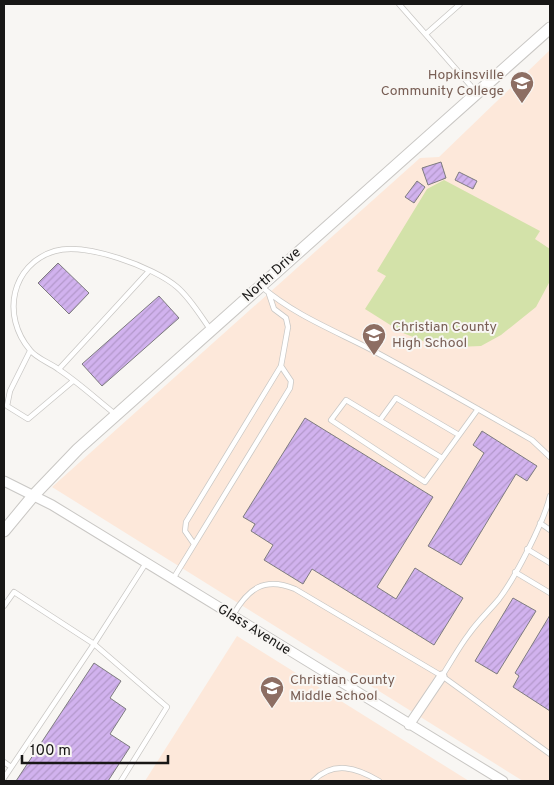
<svg xmlns="http://www.w3.org/2000/svg" width="554" height="785" font-family="Overpass,sans-serif">
<style>
.education{fill:#fde8da}
.green{fill:#d3e2a9}
.building{fill:url(#building-hatch);stroke:#7e7c7f}
.lines{fill:none;stroke-linecap:round;stroke-linejoin:round}
.service-casing{stroke:#c9c7c4;stroke-width:6}
.minor-casing{stroke:#c9c7c4;stroke-width:11}
.secondary-casing{stroke:#c9c7c4;stroke-width:13}
.service{stroke:#fff;stroke-width:4.5}
.minor{stroke:#fff;stroke-width:9}
.secondary{stroke:#fff;stroke-width:11}
.labels{text-anchor:middle;dominant-baseline:central;stroke-width:4;stroke-linejoin:round;paint-order:stroke}
.education-label{font-size:14px;fill:#785e54;stroke:#f8f6f3;text-anchor:start}
.street-label{font-size:14px;fill:#181716;stroke:#f8f6f3}
</style>
<defs>
<pattern id="building-hatch" width="6" height="6" patternUnits="userSpaceOnUse" patternTransform="scale(1.25)"><rect width="6" height="6" fill="#d1b2ee"/><path d="M-1 1l2-2M0 6l6-6M5 7l2-2" fill="none" stroke="#b398cb"/></pattern>
</defs>
<rect width="100%" height="100%" fill="#f8f6f3"/>
<path class="education" d="M 550,50 L 550,781 L 523,781 L 52,487 L 420,158 L 439,157 Z
M 237,636 L 469,781 L 145,781 Z"/>
<path class="green" d="M 444,180 L 540,231 L 535,239 L 550,249 L 550,281 L 536,307 L 501,335 L 481,346 L 457,347 L 428,343 L 403,333 L 365,309 L 386,276 L 377,271 L 427,189 Z"/>
<path class="building" d="M 441,162 L 446,178 L 428,185 L 422,168 Z
M 459,172 L 477,181 L 473,189 L 455,180 Z
M 417,181 L 425,187 L 414,203 L 405,197 Z
M 58,263 L 89,293 L 69,314 L 38,283 Z
M 159,296 L 179,318 L 102,386 L 82,364 Z
M 305,418 L 433,497 L 377,587 L 396,599 L 415,568 L 463,598 L 434,645 L 312,569 L 303,584 L 264,560 L 273,545 L 251,531 L 255,524 L 243,517 Z
M 482,431 L 537,466 L 527,481 L 516,474 L 461,565 L 428,546 L 484,453 L 473,445 Z
M 513,598 L 536,611 L 497,674 L 475,661 Z
M 550,615 L 550,711 L 513,687 L 519,676 L 515,673 Z
M 94,663 L 121,681 L 110,698 L 126,709 L 110,734 L 130,747 L 108,781 L 16,781 Z"/>
<g class="lines">
<g class="service-casing">
<path id="service" d="M 399,4 L 477,93
M 426,34 L 460,4
M 262,287 C 293,314 333,330 370,349 C 424,378 478,409 532,440 L 550,457
M 30,351 L 10,391 L 7,406 L 28,419 L 73,381
M 59,369 L 149,271
M 115,414 C 96,399 78,382 58,369 C 50,363 36,358 30,350 C 1,316 11,264 55,251 C 85,242 154,267 177,287 C 190,298 200,315 210,329
M 380,420 L 396,398 L 459,435
M 442,458 L 346,400 L 331,420 L 425,482 L 478,409
M 540,523 L 550,530
M 194,544 L 185,531 L 186,522 L 281,366 L 288,327 L 286,318 L 274,309 L 269,294
M 527,549 L 550,563
M 515,572 L 550,593
M 173,579 L 290,388 L 291,381 L 281,366
M 4,606 L 14,592 L 94,644 L 167,707 L 121,781
M 233,615 C 248,589 264,576 295,589 L 442,676 L 550,754
M 442,676 C 451,662 459,647 469,634 C 478,621 489,611 499,599 C 515,578 544,522 550,496
M 4,762 L 11,767
M 4,778 L 94,644 L 146,563
M 313,781 C 334,760 357,768 379,781"/>
</g>
<g class="minor-casing">
<path id="minor" d="M 4,481 L 52,505 L 503,781
M 409,725 L 442,676"/>
</g>
<g class="secondary-casing">
<path id="secondary" d="M 4,531 L 33,496 L 78,449 L 550,28"/>
</g>
<use href="#service" class="service"/>
<use href="#minor" class="minor"/>
<use href="#secondary" class="secondary"/>
</g>
<defs>
<g id="university-pin" transform="scale(1.25)"><path d="M0 17L-7.5 6A9.5 9.5 0 1 1 7.5 6Z" fill="#8d6e63" stroke="#f8f6f3"/><path d="M0-5L7-2L0 1L-7-2ZM-4 1L0 2.5L4 1V4Q0 6-4 4Z" fill="#fff"/></g>
<g id="school-pin" transform="scale(1.25)"><path d="M0 17L-7.5 6A9.5 9.5 0 1 1 7.5 6Z" fill="#8d6e63" stroke="#f8f6f3"/><path d="M0-5L7-2L0 1L-7-2ZM-4 1L0 2.5L4 1V4Q0 6-4 4Z" fill="#fff"/></g>
</defs>
<g fill-rule="evenodd">
<use href="#university-pin" x="522" y="83"/>
<use href="#school-pin" x="374" y="335"/>
<use href="#school-pin" x="272" y="688"/>
</g>
<g class="labels">
<g class="education-label">
<text x="504" y="75" text-anchor="end">Hopkinsville<tspan x="504" dy="16">Community College</tspan></text>
<text x="392" y="327">Christian County<tspan x="392" dy="16">High School</tspan></text>
<text x="290" y="680">Christian County<tspan x="290" dy="16">Middle School</tspan></text>
</g>
<g class="street-label">
<text transform="translate(272 275) rotate(-42)">North Drive</text>
<text transform="translate(254 630) rotate(32)">Glass Avenue</text>
</g>
</g>
<rect width="554" height="785" fill="none" stroke="#181716" stroke-width="10"/>
<path d="M22 755v8h146v-8" fill="none" stroke="#181716" stroke-width="2.5"/>
<text x="30" y="755" font-size="15" fill="#181716" stroke="#f8f6f3" stroke-width="4" paint-order="stroke">100 m</text>
</svg>
